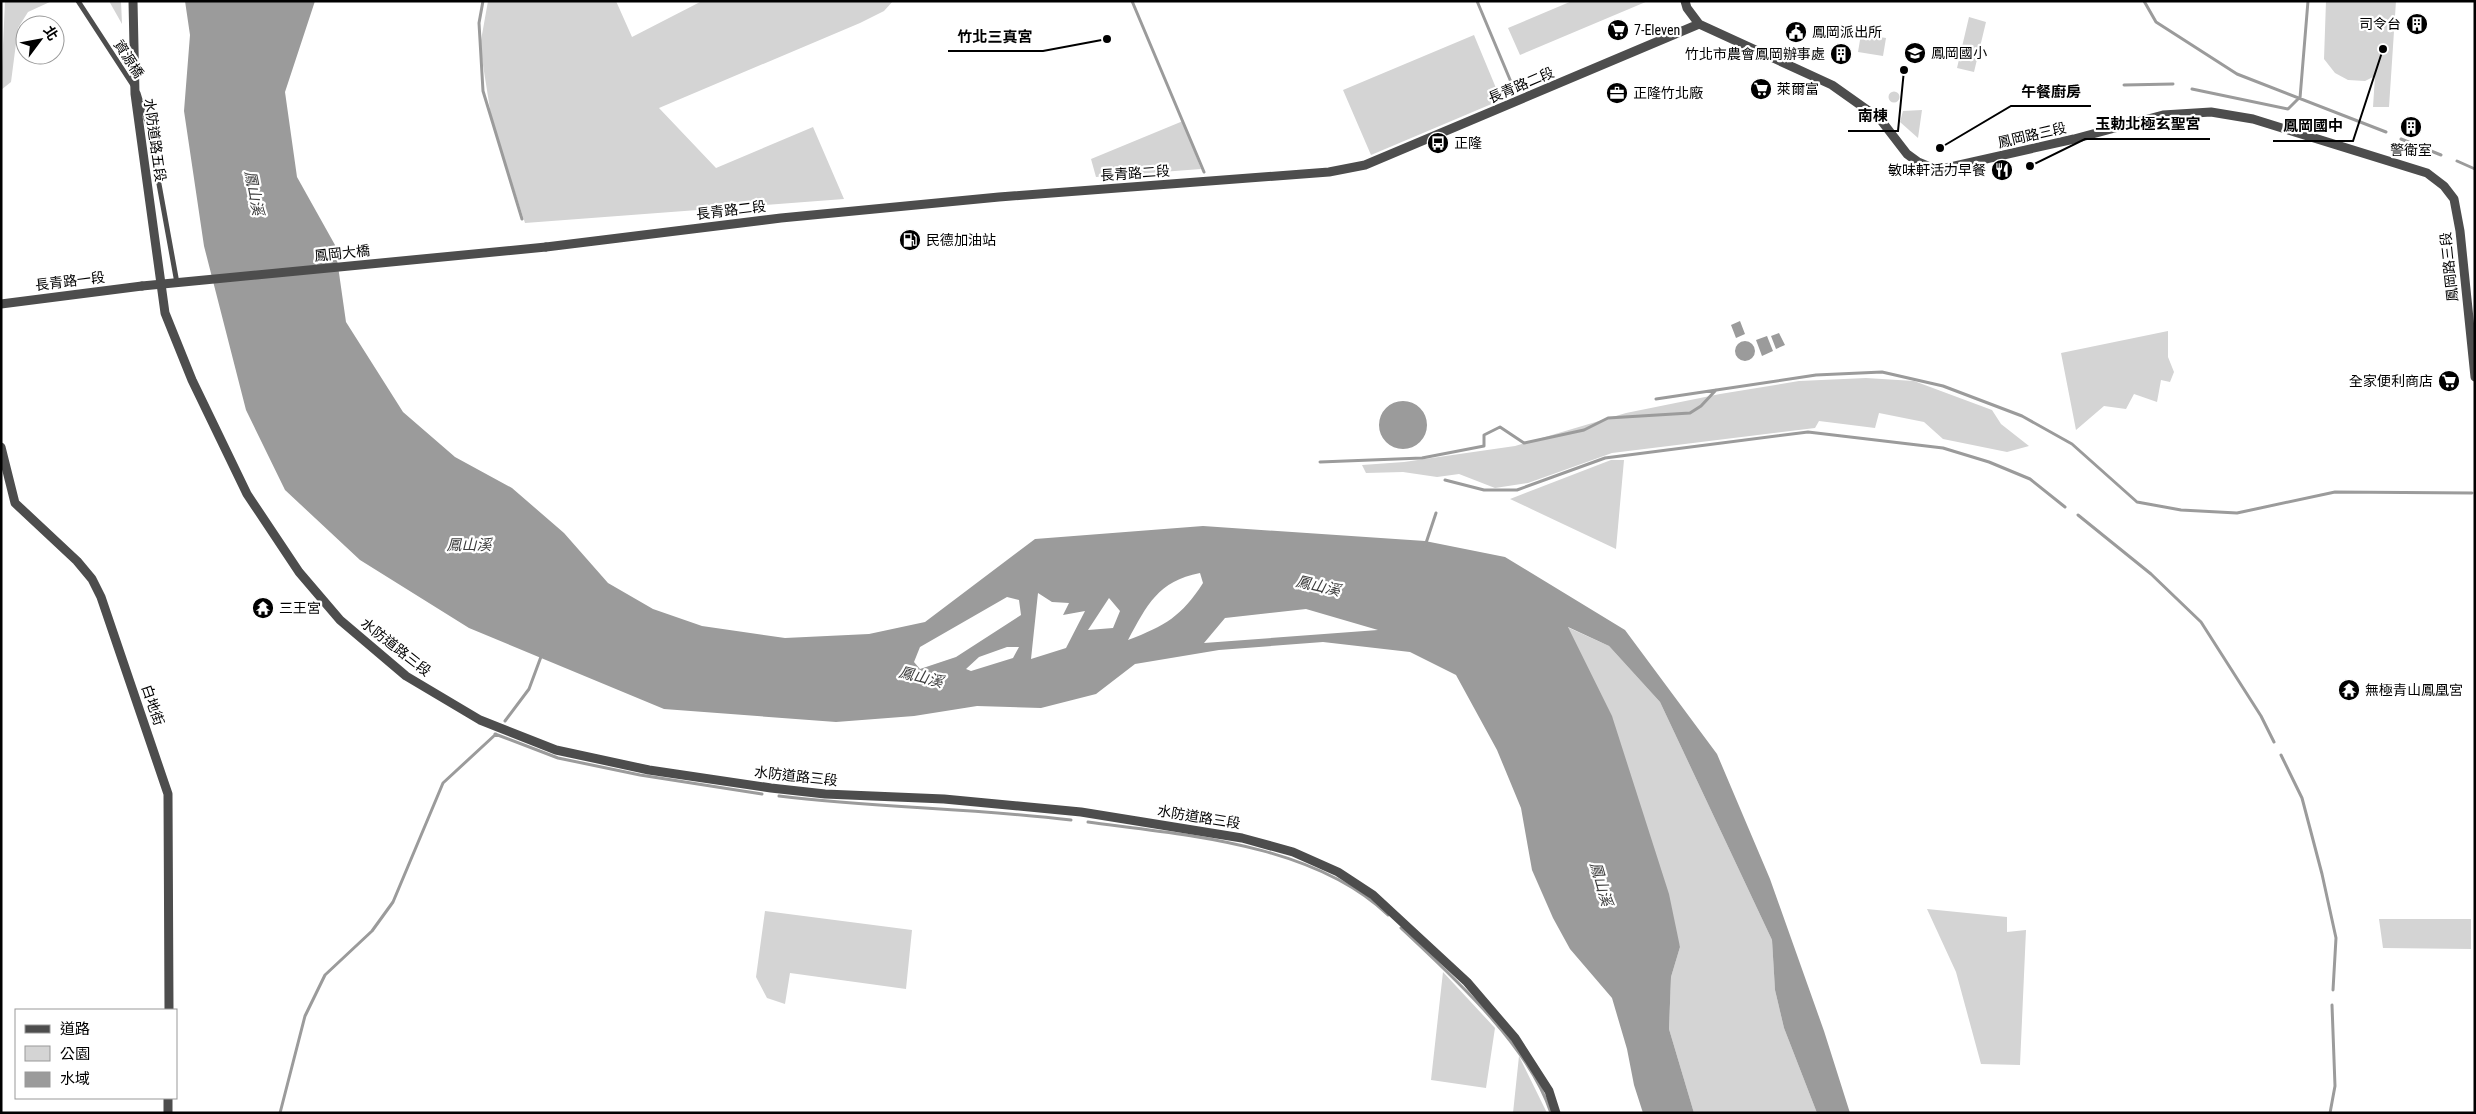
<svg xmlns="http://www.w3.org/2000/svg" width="2476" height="1114" font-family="'Roboto Condensed','Noto Sans TC',sans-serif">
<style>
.green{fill:#d4d4d4}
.water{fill:#9b9b9b;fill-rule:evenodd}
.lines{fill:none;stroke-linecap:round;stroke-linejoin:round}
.stream{stroke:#9b9b9b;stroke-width:3}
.tertiary{stroke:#4d4d4d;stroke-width:9}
.minor-bridge{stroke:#4d4d4d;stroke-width:5}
.tertiary-bridge{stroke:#4d4d4d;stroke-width:9}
.labels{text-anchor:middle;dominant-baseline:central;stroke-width:4.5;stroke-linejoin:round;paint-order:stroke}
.poi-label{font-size:14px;fill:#000;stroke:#fff;text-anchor:start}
.street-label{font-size:14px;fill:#000;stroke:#fff}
.water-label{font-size:15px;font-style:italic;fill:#3c3c3c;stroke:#fff}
.leader{fill:none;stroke:#000;stroke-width:2}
.callout-dot{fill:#000;stroke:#fff;stroke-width:2}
.callout-label{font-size:15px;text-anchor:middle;font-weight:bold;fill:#000;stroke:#fff;stroke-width:4.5;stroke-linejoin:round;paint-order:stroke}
</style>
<rect width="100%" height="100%" fill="#fff"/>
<path class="green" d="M 5,1 L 52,1 L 28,12 L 18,28 L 11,82 L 1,90 Z
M 109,1 L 121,1 L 122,24 Z
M 488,1 L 616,1 L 632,37 L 702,1 L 893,1 L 884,11 L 860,23 L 659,108 L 716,168 L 813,127 L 844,199 L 525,223 L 492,122 L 480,46 Z
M 1572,1 L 1648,1 L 1520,55 L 1508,28 Z
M 2326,1 L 2396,1 L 2389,107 L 2373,107 L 2375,76 L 2365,81 L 2348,80 L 2335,73 L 2324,59 Z
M 1969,17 L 1986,22 L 1974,72 L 1957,68 Z
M 1861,34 L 1886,38 L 1883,56 L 1858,52 Z
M 1474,35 L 1501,100 L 1371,155 L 1343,90 Z
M1888.5 97a5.5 5.5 0 1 1 11 0a5.5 5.5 0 1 1-11 0Z
M 1922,110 L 1918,138 L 1900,122 L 1903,111 Z
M 1183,121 L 1201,169 L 1096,177 L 1091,159 Z
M 2168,331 L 2168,357 L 2174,372 L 2170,382 L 2161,380 L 2157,402 L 2134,394 L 2126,409 L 2104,406 L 2076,430 L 2061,353 Z
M 1866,378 L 1914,381 L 1992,410 L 2001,424 L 2029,446 L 2007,452 L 1943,439 L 1924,422 L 1879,413 L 1875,428 L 1819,421 L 1815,428 L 1612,453 L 1528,483 L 1495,488 L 1459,474 L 1437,477 L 1403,472 L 1366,473 L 1362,465 L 1404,462 L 1515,446 L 1626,413 L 1720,394 L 1799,381 Z
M 1611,460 L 1624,460 L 1616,549 L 1510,499 Z
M 1567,627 L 1609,646 L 1660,702 L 1772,940 L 1775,990 L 1784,1028 L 1817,1113 L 1694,1113 L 1669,1029 L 1671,977 L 1680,947 Z
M 1927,909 L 2007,917 L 2007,932 L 2026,930 L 2020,1065 L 1981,1064 L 1956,972 Z
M 765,911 L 912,930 L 906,989 L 790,973 L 785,1004 L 767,998 L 756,977 Z
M 2379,919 L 2471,919 L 2471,949 L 2383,948 Z
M 1443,972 L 1495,1028 L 1486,1088 L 1431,1080 Z
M 1519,1056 L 1547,1113 L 1513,1113 Z"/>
<path class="water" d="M 185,1 L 315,1 L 285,92 L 297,177 L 335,245 L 346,322 L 403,412 L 455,457 L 512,488 L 564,533 L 608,583 L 653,609 L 702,626 L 785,638 L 869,634 L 925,622 L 1035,539 L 1203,526 L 1425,541 L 1505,557 L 1625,630 L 1717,754 L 1770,879 L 1824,1031 L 1850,1113 L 1817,1113 L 1784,1028 L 1775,990 L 1772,940 L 1660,702 L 1609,646 L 1568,627 L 1612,716 L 1669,894 L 1680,947 L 1671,977 L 1669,1029 L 1694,1113 L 1643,1113 L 1634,1085 L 1627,1049 L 1612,998 L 1570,949 L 1553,918 L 1532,870 L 1521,808 L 1497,750 L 1456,675 L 1410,652 L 1323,642 L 1219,650 L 1135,664 L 1096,694 L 1041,708 L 977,706 L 914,716 L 836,722 L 664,709 L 469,628 L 360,560 L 285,490 L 246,410 L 204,246 L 184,111 L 190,35 ZM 1200,573 L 1203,583 C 1182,616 1165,626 1128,640 C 1147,605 1158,581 1200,573 ZM 1038,593 L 1052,602 L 1069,603 L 1063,615 L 1085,611 L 1066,648 L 1031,659 ZM 1007,597 L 1019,600 L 1021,615 L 956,657 L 920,669 L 914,662 L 920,647 ZM 1109,598 L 1120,611 L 1113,628 L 1088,630 ZM 1306,609 L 1378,630 L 1204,643 L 1225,618 ZM 1007,647 L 1019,647 L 1013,658 L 971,671 L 966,669 L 979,657 Z
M 1740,321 L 1745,334 L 1736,338 L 1731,325 Z
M 1779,333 L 1785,345 L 1776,349 L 1771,336 Z
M 1767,336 L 1773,351 L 1762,356 L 1756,340 Z
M1735 351a10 10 0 1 1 20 0a10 10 0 1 1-20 0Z
M1379 425a24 24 0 1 1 48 0a24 24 0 1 1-48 0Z"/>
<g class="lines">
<path class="stream" d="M 483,1 L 479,23 L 483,91 L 522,219
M 1132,1 L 1204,172
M 1477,1 L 1511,82
M 2144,1 L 2156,22 L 2237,74 L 2386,132
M 2124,85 L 2173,84
M 2192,89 L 2288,109 L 2300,97
M 2300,98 L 2308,1
M 2401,139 L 2441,155
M 2457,161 L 2475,169
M 1656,399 L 1816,375 L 1882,372 L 1943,386 L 2022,416 L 2072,444 L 2137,502 L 2181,510 L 2237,513 L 2335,492 L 2472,493
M 1320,462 L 1422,458 L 1484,446 L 1484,435 L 1500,427 L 1524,443 L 1584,430 L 1608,418 L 1690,413 L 1701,406 L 1716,390
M 1445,480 L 1484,490 L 1517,490 L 1605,458 L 1808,432 L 1943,448 L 1989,462 L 2030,479 L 2065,507
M 2078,515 L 2151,574 L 2201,622 L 2261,716 L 2274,742
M 1425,546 L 1436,513
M 505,721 L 529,689 L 542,654
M 495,734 L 558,758 L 640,775 L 762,794
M 2281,755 L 2302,798 L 2322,874 L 2336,938 L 2333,990
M 779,796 C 876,808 974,808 1071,820
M 1088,822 C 1186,835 1314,844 1388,915
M 1401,928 C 1452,976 1529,1045 1551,1113
M 280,1113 L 305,1016 L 325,975 L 372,931 L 393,902 L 443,783 L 496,734
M 2330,1113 L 2335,1086 L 2332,1005"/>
<path class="tertiary" d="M 133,1 L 135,94 L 165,313 L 192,380 L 247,494 L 299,572 L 340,620 L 406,676 L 480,720 L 556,750 L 649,770 L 771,788 L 825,794 L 944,799 L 1081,812 L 1242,838 L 1293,852 L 1338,872 L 1373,895 L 1467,982 L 1515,1038 L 1549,1091 L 1556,1113
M 1685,1 L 1687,8 L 1699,24 L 1832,85 L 1880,119 L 1907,154 L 1918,162 L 1937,170 L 2074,139 L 2163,115 L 2211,112 L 2253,119 L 2427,173 L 2444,186 L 2454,199 L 2460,231 L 2475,377
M 546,247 L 781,218 L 999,197 L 1329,172 L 1365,165 L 1699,24
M 1,304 L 142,286
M 1,447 L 15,503 L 77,561 L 92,579 L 101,597 L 168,794 L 169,1010
M 168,1113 L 168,1098"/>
<path class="minor-bridge" d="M 78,1 L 138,93 L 149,129 L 177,283"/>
<path class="tertiary-bridge" d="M 142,286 L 546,247"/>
</g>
<defs>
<g id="building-disc" transform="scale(1.125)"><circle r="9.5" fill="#000" stroke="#fff"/><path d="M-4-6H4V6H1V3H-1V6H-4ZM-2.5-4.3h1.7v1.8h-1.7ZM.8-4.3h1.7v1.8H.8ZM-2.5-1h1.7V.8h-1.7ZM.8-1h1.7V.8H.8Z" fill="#fff"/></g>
<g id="supermarket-disc" transform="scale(1.125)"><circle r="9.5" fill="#000" stroke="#fff"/><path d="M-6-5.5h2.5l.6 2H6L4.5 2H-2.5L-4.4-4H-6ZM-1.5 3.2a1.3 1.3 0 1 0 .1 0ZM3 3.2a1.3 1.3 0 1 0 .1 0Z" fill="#fff"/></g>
<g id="civic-disc" transform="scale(1.125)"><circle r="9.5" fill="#000" stroke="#fff"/><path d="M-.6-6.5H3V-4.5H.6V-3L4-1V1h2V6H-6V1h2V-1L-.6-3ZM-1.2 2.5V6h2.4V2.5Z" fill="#fff"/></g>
<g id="school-disc" transform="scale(1.125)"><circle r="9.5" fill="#000" stroke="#fff"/><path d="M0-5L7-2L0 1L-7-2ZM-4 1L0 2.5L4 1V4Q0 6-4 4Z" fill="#fff"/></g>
<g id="office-disc" transform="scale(1.125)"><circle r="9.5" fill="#000" stroke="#fff"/><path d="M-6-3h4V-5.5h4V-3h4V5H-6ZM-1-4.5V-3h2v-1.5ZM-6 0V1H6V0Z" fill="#fff"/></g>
<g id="bus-disc" transform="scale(1.125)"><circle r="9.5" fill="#000" stroke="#fff"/><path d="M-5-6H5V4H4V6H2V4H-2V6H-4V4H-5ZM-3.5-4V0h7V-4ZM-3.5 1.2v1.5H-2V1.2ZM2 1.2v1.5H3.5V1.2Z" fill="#fff"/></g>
<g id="restaurant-disc" transform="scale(1.125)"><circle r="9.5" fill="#000" stroke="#fff"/><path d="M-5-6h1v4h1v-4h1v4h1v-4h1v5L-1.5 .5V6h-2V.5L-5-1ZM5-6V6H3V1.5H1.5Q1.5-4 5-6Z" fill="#fff"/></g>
<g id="fuel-disc" transform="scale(1.125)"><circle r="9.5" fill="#000" stroke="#fff"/><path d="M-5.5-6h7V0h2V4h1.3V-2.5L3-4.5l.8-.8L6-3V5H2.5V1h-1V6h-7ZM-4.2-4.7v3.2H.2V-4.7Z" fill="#fff"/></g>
<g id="temple-disc" transform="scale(1.125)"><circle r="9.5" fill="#000" stroke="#fff"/><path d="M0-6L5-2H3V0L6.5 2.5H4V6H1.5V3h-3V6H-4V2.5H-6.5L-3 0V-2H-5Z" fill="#fff"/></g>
</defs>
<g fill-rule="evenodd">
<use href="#building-disc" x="2417" y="24"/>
<use href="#supermarket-disc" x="1618" y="30"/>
<use href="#civic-disc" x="1796" y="32"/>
<use href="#school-disc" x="1915" y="53"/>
<use href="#building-disc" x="1841" y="54"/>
<use href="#supermarket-disc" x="1761" y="89"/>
<use href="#office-disc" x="1617" y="93"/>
<use href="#building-disc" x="2411" y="127"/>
<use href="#bus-disc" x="1438" y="143"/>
<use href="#restaurant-disc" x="2002" y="170"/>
<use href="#fuel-disc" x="910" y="240"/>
<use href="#supermarket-disc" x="2449" y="381"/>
<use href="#temple-disc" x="263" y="608"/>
<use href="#temple-disc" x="2349" y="690"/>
</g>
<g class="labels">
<g class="poi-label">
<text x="2401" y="24" text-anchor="end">司令台</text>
<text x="1634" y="30">7-Eleven</text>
<text x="1812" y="32">鳳岡派出所</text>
<text x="1931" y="53">鳳岡國小</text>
<text x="1825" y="54" text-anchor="end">竹北市農會鳳岡辦事處</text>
<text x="1777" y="89">萊爾富</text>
<text x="1633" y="93">正隆竹北廠</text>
<text x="1454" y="143">正隆</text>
<text x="2411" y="150" text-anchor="middle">警衛室</text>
<text x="1986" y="170" text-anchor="end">敏味軒活力早餐</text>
<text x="926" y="240">民德加油站</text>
<text x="2433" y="381" text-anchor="end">全家便利商店</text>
<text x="279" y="608">三王宮</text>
<text x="2365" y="690">無極青山鳳凰宮</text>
</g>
<g class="street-label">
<text transform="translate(129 59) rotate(57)">資源橋</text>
<text transform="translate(1521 85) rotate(-23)">長青路二段</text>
<text transform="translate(2032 135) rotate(-13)">鳳岡路三段</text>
<text transform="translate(155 140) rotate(82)">水防道路五段</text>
<text transform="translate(1135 173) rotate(-4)">長青路二段</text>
<text transform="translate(731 210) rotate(-7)">長青路二段</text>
<text transform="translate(342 253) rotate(-6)">鳳岡大橋</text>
<text transform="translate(2449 267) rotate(-96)">鳳岡路三段</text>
<text transform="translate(70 281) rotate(-7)">長青路一段</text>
<text transform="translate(396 647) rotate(38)">水防道路三段</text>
<text transform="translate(153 705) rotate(71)">白地街</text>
<text transform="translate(796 776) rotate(6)">水防道路三段</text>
<text transform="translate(1199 817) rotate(9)">水防道路三段</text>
</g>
<g class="water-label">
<text transform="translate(254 193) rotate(79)">鳳山溪</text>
<text x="469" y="545">鳳山溪</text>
<text transform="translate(1318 586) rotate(13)">鳳山溪</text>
<text transform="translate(921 677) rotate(14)">鳳山溪</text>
<text transform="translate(1601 884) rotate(74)">鳳山溪</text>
</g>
</g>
<path class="leader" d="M1107 39L1043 51H948M1940 148L2011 106H2091M1904 70L1898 131H1848M2030 166L2085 139H2210M2383 49L2353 141H2273"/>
<g class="callout-dot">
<circle cx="1107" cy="39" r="5"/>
<circle cx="1940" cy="148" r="5"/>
<circle cx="1904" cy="70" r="5"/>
<circle cx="2030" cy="166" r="5"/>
<circle cx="2383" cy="49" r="5"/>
</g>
<g class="callout-label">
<text x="995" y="42">竹北三真宮</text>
<text x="2051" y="97">午餐廚房</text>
<text x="1873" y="121">南棟</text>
<text x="2148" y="129">玉勅北極玄聖宮</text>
<text x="2313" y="131">鳳岡國中</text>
</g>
<rect width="2476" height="1114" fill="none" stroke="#000000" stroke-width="5"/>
<rect x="15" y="1009" width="162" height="90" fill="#ffffff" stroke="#999999"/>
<rect x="25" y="1025" width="25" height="8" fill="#4d4d4d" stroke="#999999"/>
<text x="60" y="1034" font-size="15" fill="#000000">道路</text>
<rect x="25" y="1046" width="25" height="15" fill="#d4d4d4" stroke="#999999"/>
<text x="60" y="1059" font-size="15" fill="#000000">公園</text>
<rect x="25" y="1072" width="25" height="15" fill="#9b9b9b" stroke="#999999"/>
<text x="60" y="1084" font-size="15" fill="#000000">水域</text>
<g transform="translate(40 40) rotate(58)"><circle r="24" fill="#ffffff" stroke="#999999"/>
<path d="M0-4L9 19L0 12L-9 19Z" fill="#000000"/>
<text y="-8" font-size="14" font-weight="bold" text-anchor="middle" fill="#000000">北</text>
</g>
</svg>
